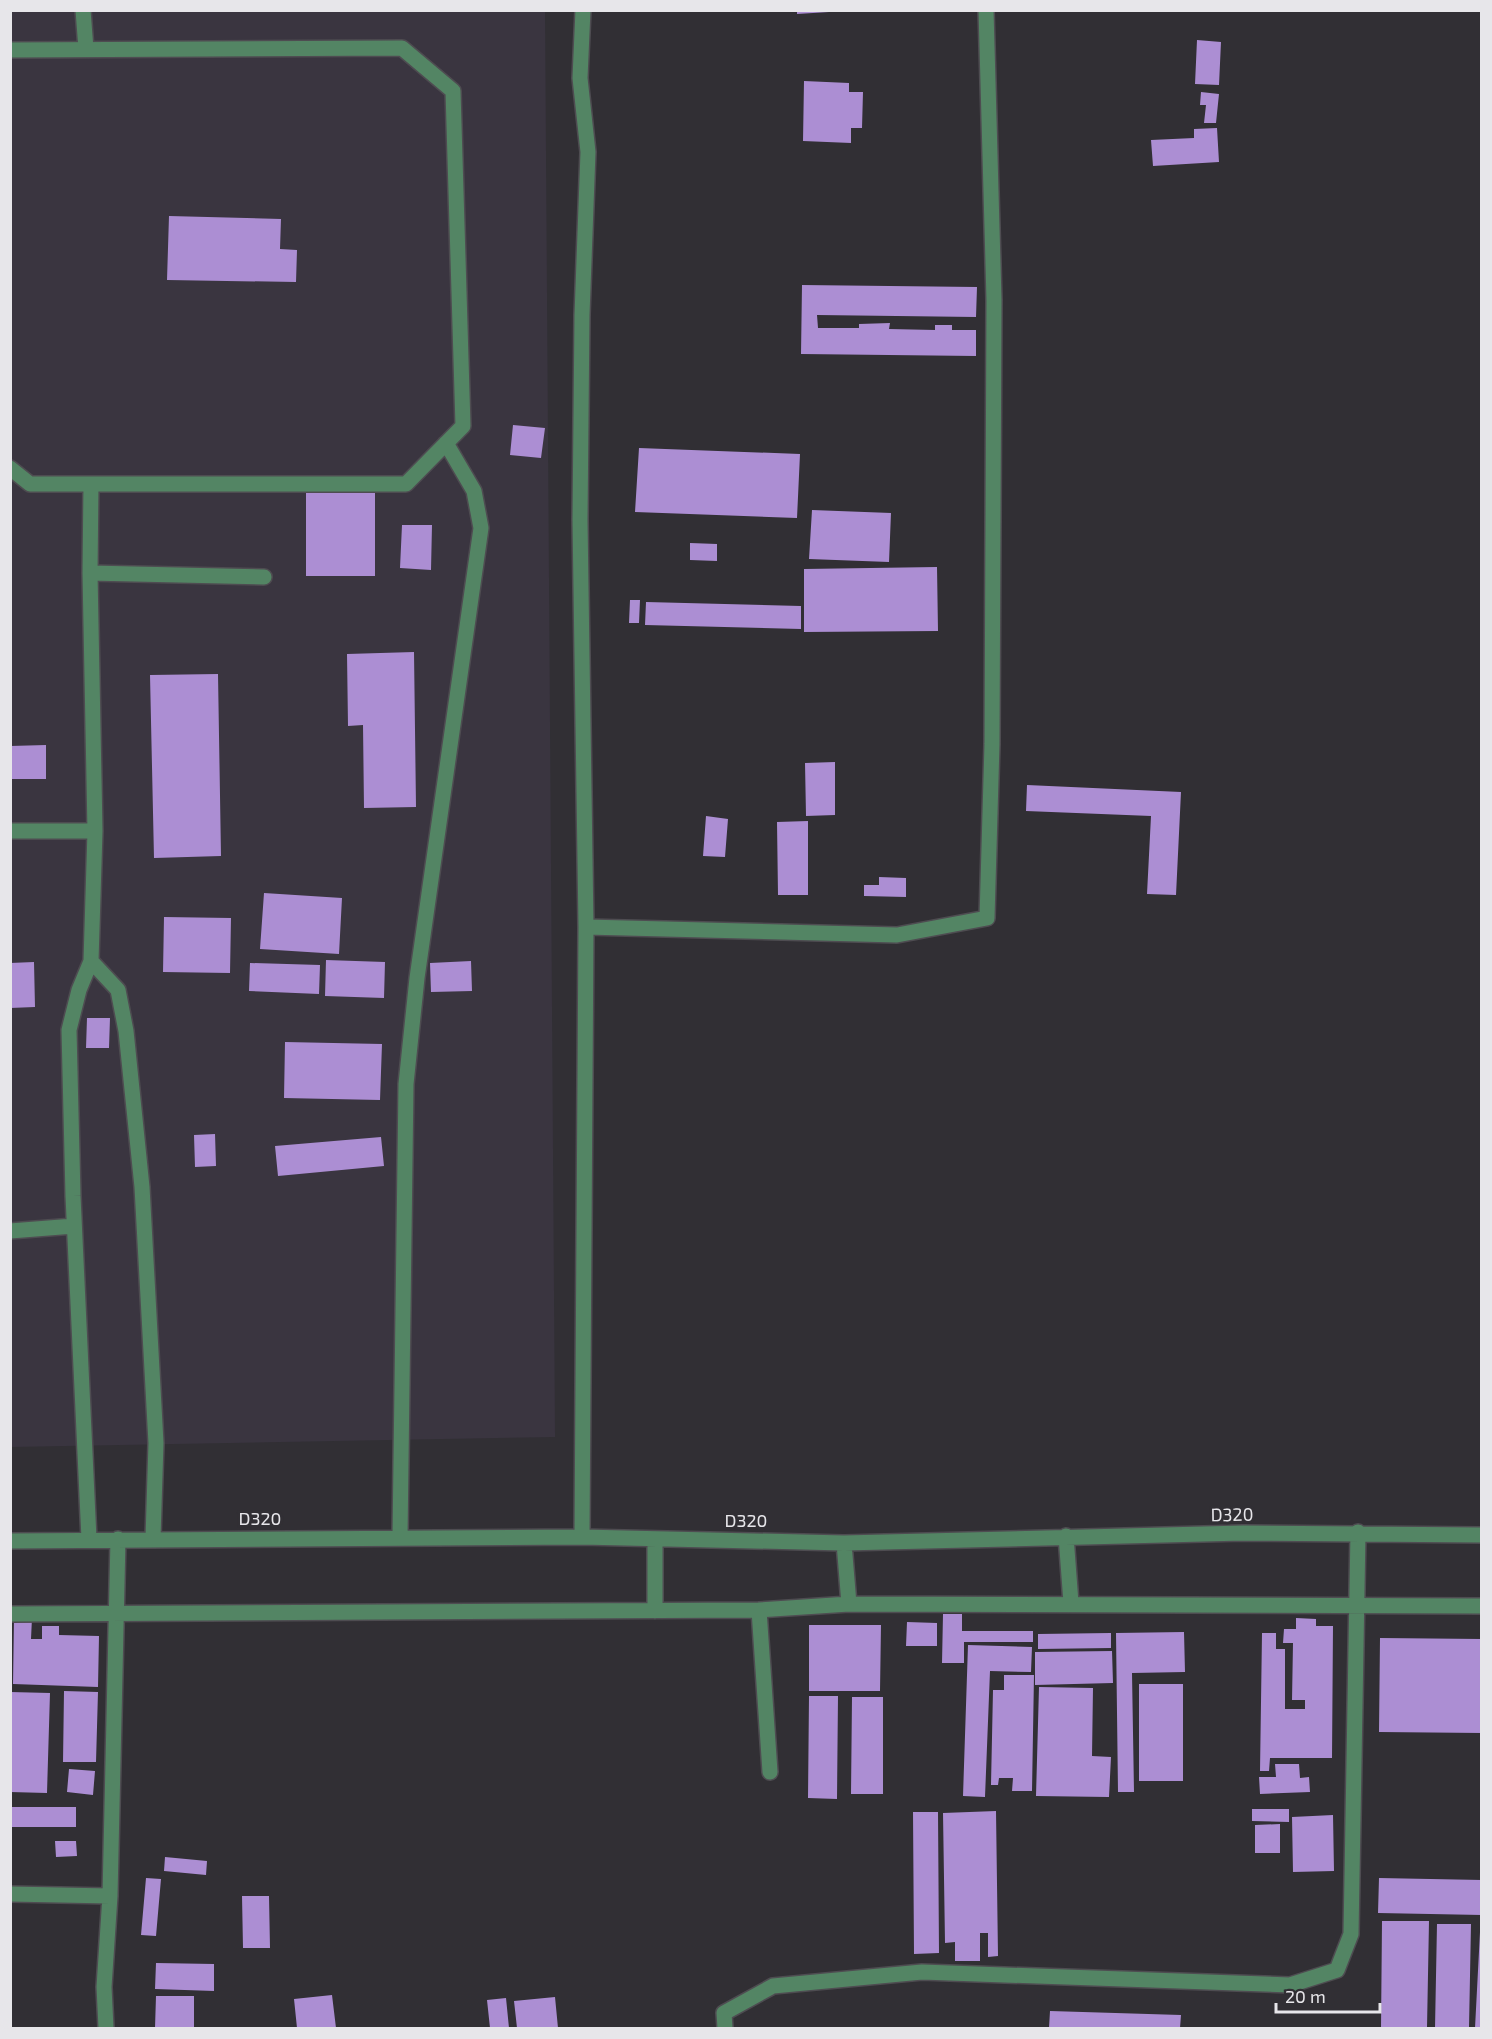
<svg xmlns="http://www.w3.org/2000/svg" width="1492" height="2039" font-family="'Exo 2',sans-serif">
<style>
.built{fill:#3a3540}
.building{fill:#ac8ed3}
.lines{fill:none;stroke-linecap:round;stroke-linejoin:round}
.minor-casing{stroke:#4e4c51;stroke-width:18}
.minor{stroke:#538564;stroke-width:15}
.labels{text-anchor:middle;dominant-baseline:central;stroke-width:6;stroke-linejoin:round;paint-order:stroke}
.street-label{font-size:18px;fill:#e7e6ea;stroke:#312f34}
</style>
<rect width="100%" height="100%" fill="#312f34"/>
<path class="built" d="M 10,11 L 545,11 L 555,1437 L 11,1447 Z"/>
<path class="building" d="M 797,10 L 829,10 L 829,12 L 797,14 Z
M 1197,40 L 1221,42 L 1219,85 L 1195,84 Z
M 804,81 L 849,83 L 849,92 L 863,92 L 862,128 L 851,128 L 851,143 L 803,141 Z
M 1201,92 L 1219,94 L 1216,123 L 1204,123 L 1206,105 L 1200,105 Z
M 1217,128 L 1219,162 L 1153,166 L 1151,140 L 1194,138 L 1194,129 Z
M 169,216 L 281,219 L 280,249 L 297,250 L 296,282 L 167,280 Z
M 802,285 L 977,287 L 976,317 L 817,315 L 818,328 L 859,328 L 859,324 L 890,323 L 889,329 L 935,330 L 935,325 L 952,325 L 952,330 L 976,330 L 976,356 L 801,354 Z
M 513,425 L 545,428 L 541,458 L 510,455 Z
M 639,448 L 800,454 L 797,518 L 635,512 Z
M 306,489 L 375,489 L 375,576 L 306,576 Z
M 812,510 L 891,513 L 889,562 L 809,559 Z
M 402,525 L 432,525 L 431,570 L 400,568 Z
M 690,543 L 717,544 L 717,561 L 690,560 Z
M 937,567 L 938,631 L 804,632 L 804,569 Z
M 630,600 L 640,600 L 639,623 L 629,623 Z
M 646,602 L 801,606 L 801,629 L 645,625 Z
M 414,652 L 416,807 L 364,808 L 363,725 L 348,726 L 347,654 Z
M 218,674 L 221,856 L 154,858 L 150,675 Z
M 46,745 L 46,779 L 10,779 L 10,746 Z
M 835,762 L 835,815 L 806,816 L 805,763 Z
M 1027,785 L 1181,792 L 1176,895 L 1147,894 L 1151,816 L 1026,811 Z
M 706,816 L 728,819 L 725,857 L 703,856 Z
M 808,821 L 808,895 L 778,895 L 777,822 Z
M 879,877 L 906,878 L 906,897 L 864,896 L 864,885 L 879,885 Z
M 264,893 L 342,898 L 339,954 L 260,949 Z
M 164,917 L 231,918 L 230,973 L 163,972 Z
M 326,960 L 385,962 L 384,998 L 325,996 Z
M 471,961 L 472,991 L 431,992 L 430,963 Z
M 34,962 L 35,1007 L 10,1008 L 10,963 Z
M 250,963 L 320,965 L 319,994 L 249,991 Z
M 87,1018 L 110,1018 L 109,1048 L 86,1048 Z
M 285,1042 L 382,1044 L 380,1100 L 284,1098 Z
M 215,1134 L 216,1166 L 195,1167 L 194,1135 Z
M 381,1137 L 384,1166 L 278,1176 L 275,1146 Z
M 943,1614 L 962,1614 L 962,1631 L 1033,1631 L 1033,1642 L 964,1642 L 964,1663 L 942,1663 Z
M 14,1618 L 32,1618 L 31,1639 L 42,1639 L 42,1626 L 59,1626 L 59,1635 L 99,1636 L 98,1687 L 13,1684 Z
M 1296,1618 L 1316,1619 L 1316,1626 L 1333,1626 L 1332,1758 L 1270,1758 L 1269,1771 L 1260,1771 L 1262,1633 L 1276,1633 L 1276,1649 L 1285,1649 L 1285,1709 L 1305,1709 L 1305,1700 L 1292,1700 L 1293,1643 L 1283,1643 L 1284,1629 L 1296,1629 Z
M 907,1622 L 937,1623 L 937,1646 L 906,1646 Z
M 809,1625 L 881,1625 L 880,1691 L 809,1691 Z
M 1184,1632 L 1185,1672 L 1132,1673 L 1134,1792 L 1118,1792 L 1116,1633 Z
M 1111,1633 L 1111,1648 L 1038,1649 L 1038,1634 Z
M 1380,1638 L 1482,1639 L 1482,1733 L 1379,1732 Z
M 968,1645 L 1032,1647 L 1031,1672 L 990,1671 L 985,1797 L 963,1796 Z
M 1112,1651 L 1113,1683 L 1035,1685 L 1035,1652 Z
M 1004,1675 L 1034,1675 L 1032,1791 L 1012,1791 L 1013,1778 L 999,1778 L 998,1785 L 991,1785 L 993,1690 L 1004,1690 Z
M 1139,1684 L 1183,1684 L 1183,1781 L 1139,1781 Z
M 1039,1687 L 1093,1688 L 1092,1756 L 1111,1757 L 1109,1797 L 1036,1796 Z
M 64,1691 L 98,1692 L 96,1762 L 63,1762 Z
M 10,1692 L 50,1693 L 47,1793 L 10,1792 Z
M 809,1696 L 838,1696 L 837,1799 L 808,1798 Z
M 852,1697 L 883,1697 L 883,1794 L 851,1794 Z
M 1275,1764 L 1299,1764 L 1300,1778 L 1309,1777 L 1310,1792 L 1260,1794 L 1259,1777 L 1276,1777 Z
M 69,1769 L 95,1771 L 93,1795 L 67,1792 Z
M 10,1807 L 76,1807 L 76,1827 L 10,1827 Z
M 1252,1809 L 1289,1809 L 1289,1822 L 1252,1821 Z
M 996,1811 L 998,1956 L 988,1957 L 988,1933 L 980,1933 L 980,1961 L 955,1961 L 955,1942 L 945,1943 L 943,1813 Z
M 913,1812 L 938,1812 L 939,1953 L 914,1954 Z
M 1333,1815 L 1334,1871 L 1293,1872 L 1292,1817 Z
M 1280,1824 L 1280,1853 L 1255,1853 L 1255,1825 Z
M 55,1841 L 76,1841 L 77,1856 L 56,1857 Z
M 165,1857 L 207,1861 L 206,1875 L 164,1871 Z
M 146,1878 L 161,1879 L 156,1936 L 141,1935 Z
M 1379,1878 L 1482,1880 L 1482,1915 L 1378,1913 Z
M 242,1896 L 269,1896 L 270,1948 L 243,1948 Z
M 1382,1921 L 1429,1921 L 1427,2028 L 1381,2028 Z
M 1437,1924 L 1471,1924 L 1469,2028 L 1435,2028 Z
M 1480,1932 L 1482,2028 L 1475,2028 Z
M 156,1963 L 214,1964 L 214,1991 L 155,1989 Z
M 332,1995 L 336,2028 L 297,2028 L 294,1999 Z
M 156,1996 L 194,1996 L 194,2028 L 155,2028 Z
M 555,1997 L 558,2028 L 517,2028 L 514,2001 Z
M 506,1998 L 509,2028 L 490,2028 L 487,2000 Z
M 1050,2011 L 1181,2015 L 1180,2028 L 1049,2028 Z"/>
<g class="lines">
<g class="minor-casing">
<path id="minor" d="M 83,10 L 86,49
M 10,50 L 402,48 L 453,91 L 463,426 L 406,484 L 30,484 L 10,468
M 91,484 L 90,573 L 95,831 L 91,961
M 90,573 L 264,577
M 10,831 L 95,831
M 586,927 L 897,935 L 987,918 L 992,744 L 994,300 L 986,10
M 10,1231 L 74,1226
M 1066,1536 L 1071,1603
M 400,1537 L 406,1084 L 417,978 L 481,528 L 474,491 L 446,443
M 582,1537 L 586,927 L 580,520 L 582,315 L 588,152 L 580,78 L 583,10
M 89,1539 L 73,1196 L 69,1030 L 79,990 L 91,961 L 118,990 L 126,1031 L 142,1187 L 156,1443 L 153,1538
M 655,1539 L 655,1611
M 10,1541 L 582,1537 L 844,1543 L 1243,1533 L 1482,1535
M 844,1543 L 849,1604
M 759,1610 L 770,1772
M 10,1614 L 759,1610 L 849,1604 L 1482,1606
M 10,1894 L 110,1896
M 106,2028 L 104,1987 L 110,1896 L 118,1539
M 725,2028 L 724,2013 L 773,1986 L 922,1972 L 1290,1985 L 1337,1970 L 1351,1934 L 1358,1532"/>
</g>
<use href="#minor" class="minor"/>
</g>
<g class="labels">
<g class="street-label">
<text transform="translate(1232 1514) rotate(-1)">D320</text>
<text x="260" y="1518">D320</text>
<text x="746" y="1520">D320</text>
</g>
</g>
<rect width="1492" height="2039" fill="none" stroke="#e7e6ea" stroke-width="24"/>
<path d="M1276 2003v9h104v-9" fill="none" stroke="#e7e6ea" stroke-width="3"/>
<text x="1285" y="2003" font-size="18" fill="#e7e6ea" stroke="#312f34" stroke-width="4.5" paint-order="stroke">20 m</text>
</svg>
